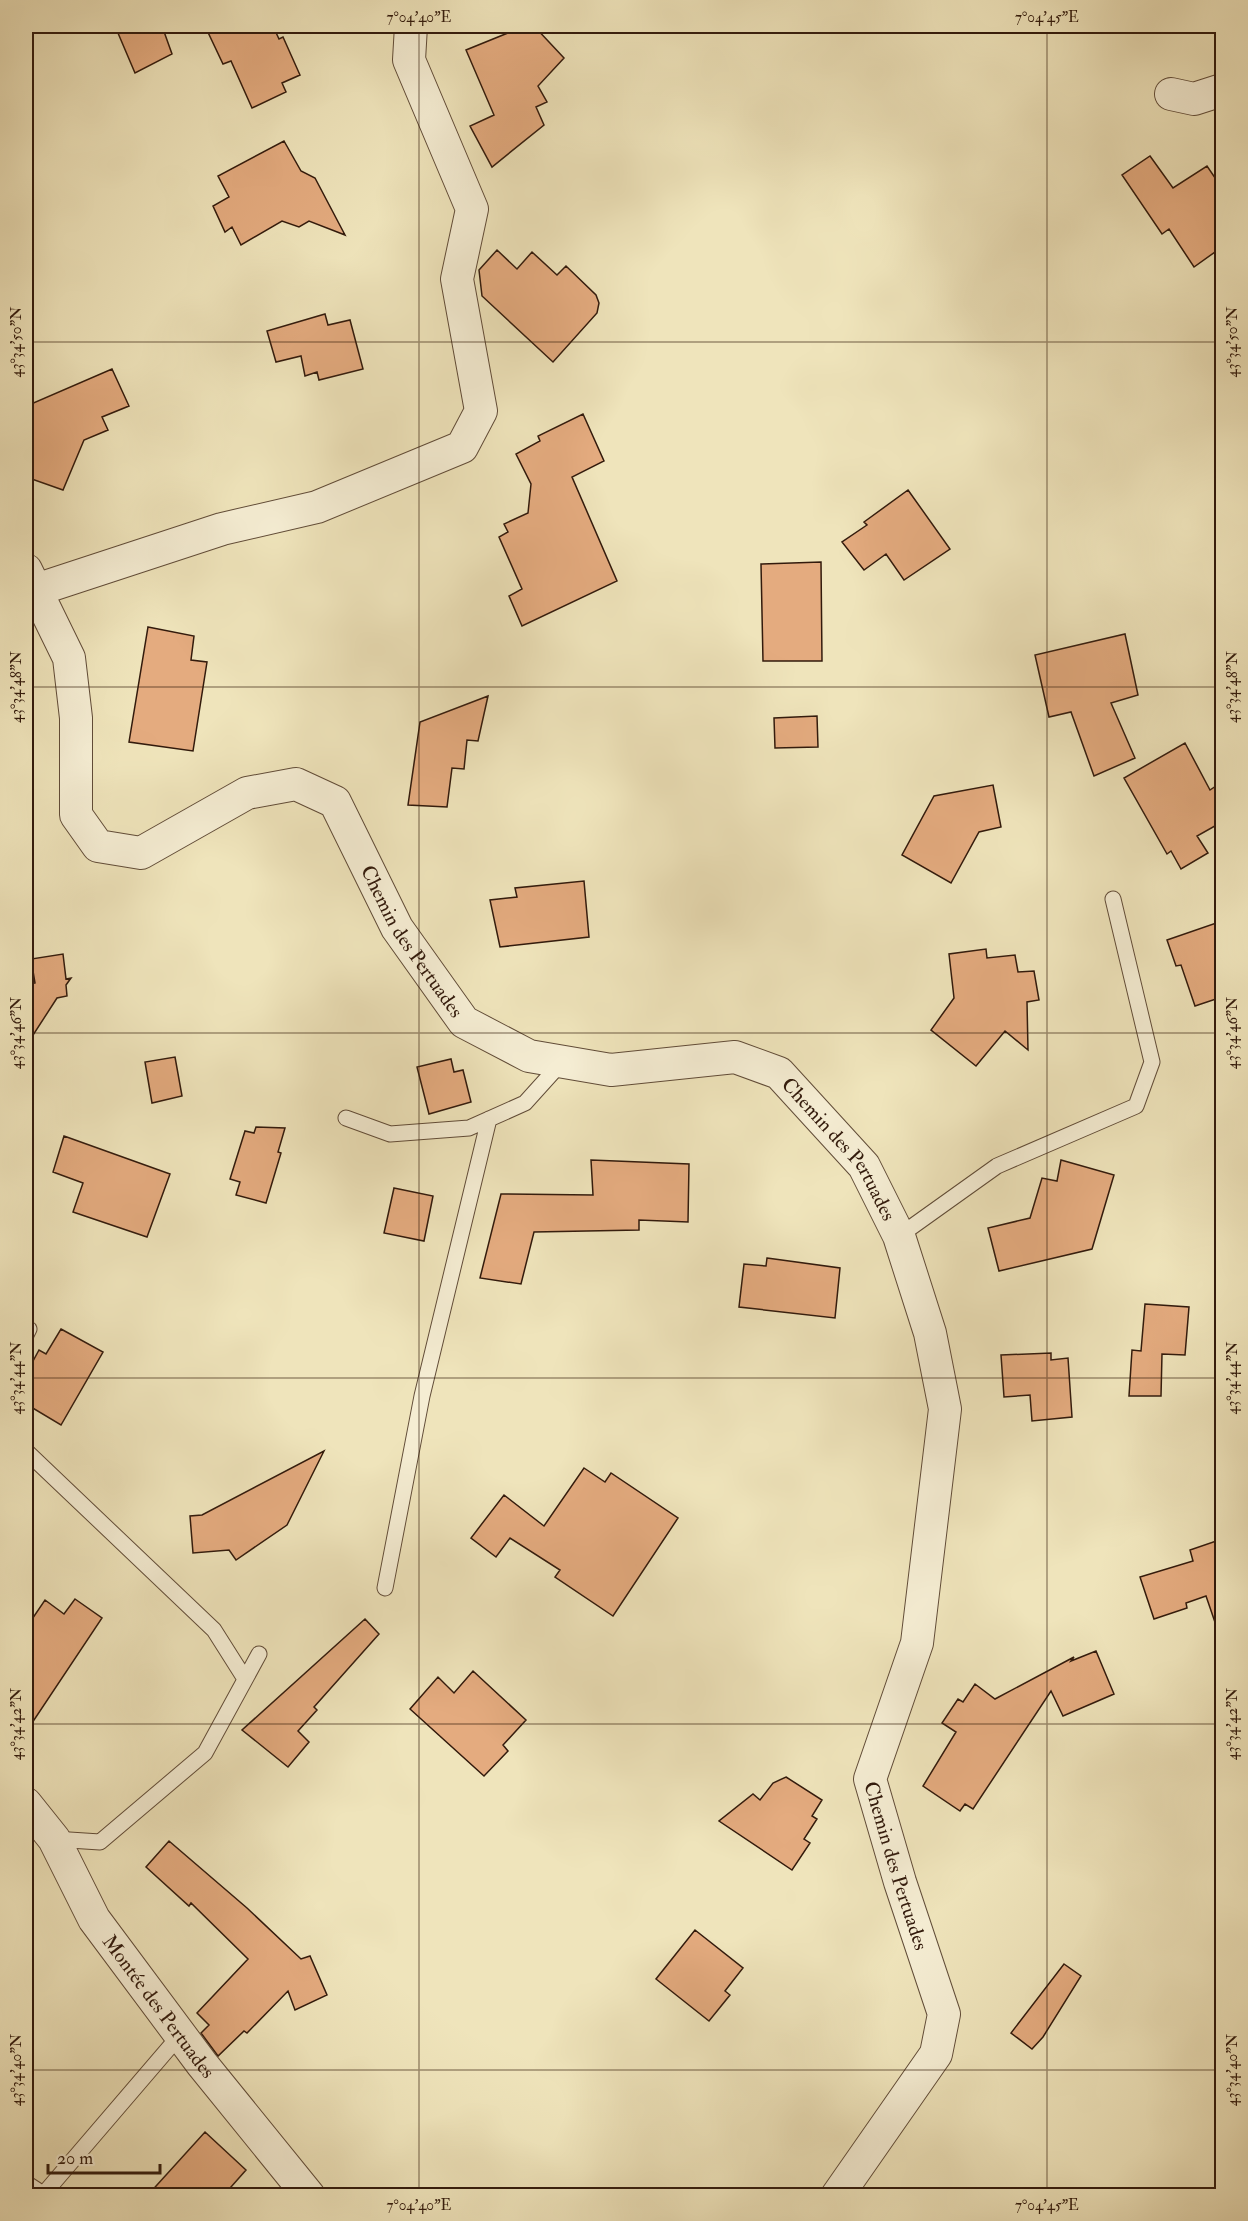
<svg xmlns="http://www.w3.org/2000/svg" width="1248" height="2221" font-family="'IM FELL Double Pica',serif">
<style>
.building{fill:#e4ab7f;stroke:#321a0c;stroke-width:1.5}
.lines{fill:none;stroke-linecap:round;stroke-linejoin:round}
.service-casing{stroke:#614c38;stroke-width:17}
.minor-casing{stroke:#614c38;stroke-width:34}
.service{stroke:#f5edd3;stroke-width:15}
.minor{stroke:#f5edd3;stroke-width:32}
.ticks{fill:none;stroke:#321a0c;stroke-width:1.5;stroke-opacity:0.45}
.labels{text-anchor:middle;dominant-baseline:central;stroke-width:6;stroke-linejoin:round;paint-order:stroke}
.street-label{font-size:20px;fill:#321a0c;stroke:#f5edd3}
.neatline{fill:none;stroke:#321a0c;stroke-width:2}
.ticks-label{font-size:15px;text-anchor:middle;fill:#321a0c}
</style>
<rect width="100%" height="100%" fill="#efe4bb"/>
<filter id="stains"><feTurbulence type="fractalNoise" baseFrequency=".00333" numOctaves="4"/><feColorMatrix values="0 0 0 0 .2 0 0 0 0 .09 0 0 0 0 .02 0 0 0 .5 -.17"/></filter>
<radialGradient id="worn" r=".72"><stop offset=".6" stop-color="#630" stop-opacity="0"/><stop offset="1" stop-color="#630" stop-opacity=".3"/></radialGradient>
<path class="building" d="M 115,26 L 162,26 L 172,54 L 135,73 Z
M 205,26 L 273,26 L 279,39 L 283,37 L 300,75 L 282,83 L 286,92 L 252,108 L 231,61 L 223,64 Z
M 525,26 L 534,26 L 564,58 L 538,86 L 547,102 L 536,107 L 544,125 L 492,167 L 470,126 L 494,115 L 466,50 Z
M 284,141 L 301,171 L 315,178 L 345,235 L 309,221 L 299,227 L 282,221 L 241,245 L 232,227 L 225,232 L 213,206 L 229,197 L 218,176 Z
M 1150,156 L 1173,188 L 1207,166 L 1222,188 L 1222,247 L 1194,267 L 1169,229 L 1162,234 L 1122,175 Z
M 497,250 L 517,269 L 532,252 L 557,275 L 566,266 L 596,295 L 599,303 L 597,313 L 553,362 L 482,296 L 479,270 Z
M 325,314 L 328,325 L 350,320 L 363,369 L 319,380 L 317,372 L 305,376 L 301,356 L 276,362 L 267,331 Z
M 112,369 L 129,406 L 102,417 L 108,430 L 84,440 L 63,490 L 26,477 L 26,418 L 31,404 Z
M 583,414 L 604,461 L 572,477 L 617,581 L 522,626 L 509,596 L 522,589 L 499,537 L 508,532 L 504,524 L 528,513 L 531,484 L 516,454 L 540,441 L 538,436 Z
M 908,490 L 950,549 L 904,580 L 886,554 L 864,570 L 842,542 L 867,525 L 864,522 Z
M 821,562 L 822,661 L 763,661 L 761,564 Z
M 148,627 L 194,636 L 191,660 L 207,662 L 193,751 L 129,742 Z
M 1125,634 L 1138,695 L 1111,703 L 1135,758 L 1094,776 L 1071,712 L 1049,717 L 1035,655 Z
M 488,696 L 478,741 L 467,740 L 464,769 L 452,768 L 447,807 L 408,805 L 420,722 Z
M 817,716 L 818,747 L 775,748 L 774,718 Z
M 1185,743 L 1210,790 L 1222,782 L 1222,822 L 1197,836 L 1208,853 L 1181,869 L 1171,851 L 1167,854 L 1124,778 Z
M 993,785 L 1001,827 L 979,832 L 951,883 L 902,855 L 934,796 Z
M 584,881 L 589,937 L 500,947 L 490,900 L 517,897 L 515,888 Z
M 1222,921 L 1222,997 L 1195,1006 L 1181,965 L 1176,966 L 1167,940 Z
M 986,949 L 987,958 L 1015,955 L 1018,972 L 1034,971 L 1039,1000 L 1027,1002 L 1028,1050 L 1005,1031 L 976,1066 L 931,1030 L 954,998 L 949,954 Z
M 63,954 L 66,979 L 71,978 L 66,985 L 67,996 L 57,998 L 26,1046 L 26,985 L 35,983 L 31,959 Z
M 175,1057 L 182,1096 L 152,1103 L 145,1062 Z
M 451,1059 L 454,1072 L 463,1070 L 471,1102 L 429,1114 L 417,1067 Z
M 256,1127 L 285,1128 L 278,1152 L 281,1153 L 266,1203 L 236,1195 L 240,1182 L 230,1179 L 245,1131 L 254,1133 Z
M 64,1136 L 170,1174 L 147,1237 L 73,1212 L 83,1183 L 53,1172 Z
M 591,1160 L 689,1164 L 688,1222 L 639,1220 L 639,1230 L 534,1232 L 521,1284 L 480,1278 L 501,1194 L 593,1195 Z
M 1061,1160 L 1114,1175 L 1092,1249 L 999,1271 L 988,1228 L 1030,1218 L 1042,1178 L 1057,1181 Z
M 394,1188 L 433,1196 L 424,1241 L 384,1233 Z
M 767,1258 L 840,1268 L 835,1318 L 739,1307 L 744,1264 L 766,1266 Z
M 1145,1304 L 1189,1307 L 1185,1355 L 1162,1354 L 1161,1396 L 1129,1396 L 1132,1350 L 1141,1351 Z
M 61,1329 L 103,1352 L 61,1425 L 26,1404 L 26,1374 L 39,1350 L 46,1354 Z
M 1051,1353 L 1051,1360 L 1068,1358 L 1072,1417 L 1032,1421 L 1030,1395 L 1004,1397 L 1001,1355 Z
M 324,1451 L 287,1525 L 236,1560 L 229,1550 L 193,1553 L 190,1516 L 202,1515 Z
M 584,1468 L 605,1482 L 611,1473 L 678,1518 L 613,1616 L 555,1577 L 560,1570 L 510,1538 L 496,1557 L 471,1538 L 504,1495 L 544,1526 Z
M 1222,1539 L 1222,1631 L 1218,1631 L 1206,1596 L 1186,1603 L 1187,1608 L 1154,1619 L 1140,1577 L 1193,1561 L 1190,1550 Z
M 75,1599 L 102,1618 L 26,1732 L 26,1628 L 45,1600 L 64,1614 Z
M 365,1619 L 379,1634 L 314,1707 L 317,1710 L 298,1731 L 309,1742 L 288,1767 L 242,1730 Z
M 1096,1651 L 1114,1694 L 1063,1716 L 1051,1691 L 973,1809 L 965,1804 L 960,1811 L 923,1786 L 956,1732 L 942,1723 L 958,1699 L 963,1702 L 975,1684 L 995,1699 L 1074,1657 L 1071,1661 Z
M 473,1671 L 526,1720 L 503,1745 L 508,1751 L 484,1776 L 410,1709 L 438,1677 L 454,1693 Z
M 786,1777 L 822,1800 L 812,1816 L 817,1819 L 804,1839 L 810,1843 L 792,1870 L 719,1821 L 753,1794 L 760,1800 L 773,1783 Z
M 169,1841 L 247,1908 L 301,1959 L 310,1956 L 327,1995 L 295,2010 L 288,1991 L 247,2033 L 244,2031 L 218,2056 L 201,2033 L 209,2025 L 197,2013 L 248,1959 L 191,1903 L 189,1906 L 146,1867 Z
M 695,1930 L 743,1968 L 725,1991 L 730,1995 L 709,2021 L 656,1979 Z
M 1064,1964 L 1081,1976 L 1043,2037 L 1032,2049 L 1011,2033 Z
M 205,2132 L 246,2170 L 223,2196 L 147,2196 Z"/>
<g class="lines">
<g class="service-casing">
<path id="service" d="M 346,1118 L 390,1134 L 469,1128 L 525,1103 L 562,1062
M 899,1236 L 997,1166 L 1136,1106 L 1152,1062 L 1113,899
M 26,1335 L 29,1329
M 26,1451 L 214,1630 L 245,1679
M 385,1588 L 422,1396 L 489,1119
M 54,1839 L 100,1842 L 205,1753 L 259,1654
M 26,2183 L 43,2194
M 42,2196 L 180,2035"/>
</g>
<g class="minor-casing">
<g id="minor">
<path d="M 1171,94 L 1194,99 L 1222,90"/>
<path id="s1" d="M 26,570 L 69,658 L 76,718 L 76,815 L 98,846 L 141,853 L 247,793 L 296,784 L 335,802 L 397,928 L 464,1022 L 529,1056 L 611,1070 L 735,1057 L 779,1073 L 864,1166 L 899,1236 L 930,1333 L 945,1409 L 917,1643 L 870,1779 L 900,1882 L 944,2014 L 936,2054 L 837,2196"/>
<path d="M 36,590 L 222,529 L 317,507 L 462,447 L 481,411 L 457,279 L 472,209 L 409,60 L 411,26"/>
<path id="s2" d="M 26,1804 L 54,1839 L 94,1919 L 202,2064 L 309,2196"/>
</g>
</g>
<use href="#service" class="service"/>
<use href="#minor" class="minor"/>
</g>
<path class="ticks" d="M 419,26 L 419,2196M 1047,26 L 1047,2196M 26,342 L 1222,342M 26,687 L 1222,687M 26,1033 L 1222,1033M 26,1378 L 1222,1378M 26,1724 L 1222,1724M 26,2070 L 1222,2070"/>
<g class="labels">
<g class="street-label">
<text stroke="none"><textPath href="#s1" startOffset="711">Chemin des Pertuades</textPath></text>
<text stroke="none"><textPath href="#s1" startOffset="1233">Chemin des Pertuades</textPath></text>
<text stroke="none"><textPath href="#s1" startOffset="1989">Chemin des Pertuades</textPath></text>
<text stroke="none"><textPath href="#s2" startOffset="243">Montée des Pertuades</textPath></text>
</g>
</g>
<rect width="1248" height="2221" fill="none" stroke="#efe4bb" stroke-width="66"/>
<path d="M48 2164v9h112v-9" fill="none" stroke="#321a0c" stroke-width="3"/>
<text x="57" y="2164" font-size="18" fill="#321a0c" stroke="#f5edd3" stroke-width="4.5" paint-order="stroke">20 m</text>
<rect x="33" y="33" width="1182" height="2155" class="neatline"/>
<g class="ticks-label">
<text x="419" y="22">7°04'40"E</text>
<text x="1047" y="22">7°04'45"E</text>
<text transform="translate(16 342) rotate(-90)" y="5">43°34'50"N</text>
<text transform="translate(1232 342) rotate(-90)" y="5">43°34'50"N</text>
<text transform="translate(16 687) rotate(-90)" y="5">43°34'48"N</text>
<text transform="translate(1232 687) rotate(-90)" y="5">43°34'48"N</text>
<text transform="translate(16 1033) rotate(-90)" y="5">43°34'46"N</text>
<text transform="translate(1232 1033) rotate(-90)" y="5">43°34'46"N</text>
<text transform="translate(16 1378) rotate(-90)" y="5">43°34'44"N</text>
<text transform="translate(1232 1378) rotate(-90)" y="5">43°34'44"N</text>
<text transform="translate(16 1724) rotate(-90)" y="5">43°34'42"N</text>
<text transform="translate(1232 1724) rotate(-90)" y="5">43°34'42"N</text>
<text transform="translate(16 2070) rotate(-90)" y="5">43°34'40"N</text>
<text transform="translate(1232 2070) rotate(-90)" y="5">43°34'40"N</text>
<text x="419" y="2210">7°04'40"E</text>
<text x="1047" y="2210">7°04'45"E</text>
</g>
<rect width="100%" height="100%" filter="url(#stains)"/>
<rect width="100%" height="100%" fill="url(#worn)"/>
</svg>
